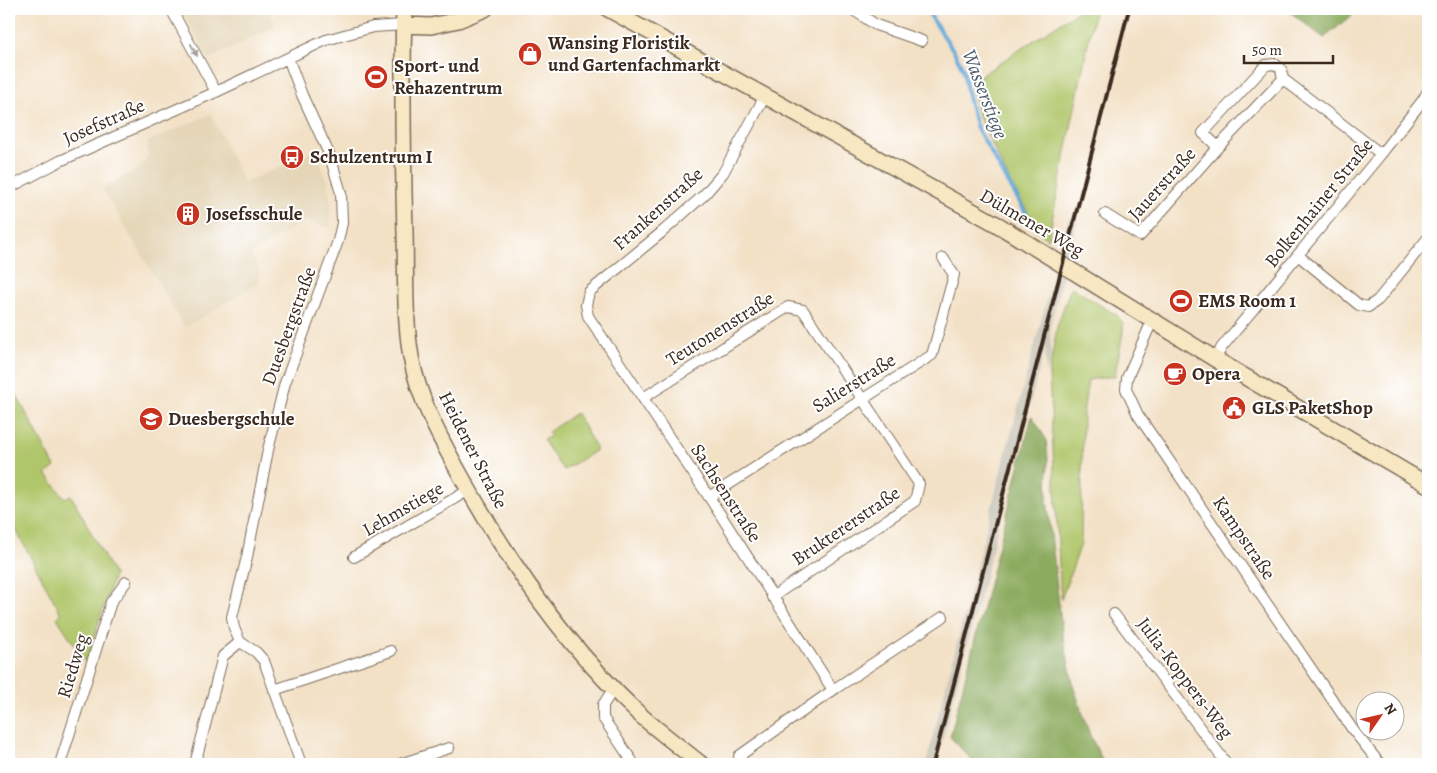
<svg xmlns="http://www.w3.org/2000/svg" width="1437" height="773" font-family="Alegreya,serif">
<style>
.built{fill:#e4d6b7}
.industrial{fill:#c8c4b8}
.green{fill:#b0c66b;stroke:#767844}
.forest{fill:#8cab5f;stroke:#646a3e}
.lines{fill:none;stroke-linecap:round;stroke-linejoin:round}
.stream{stroke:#66aadb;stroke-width:4}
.street-casing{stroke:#7b6a59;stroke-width:12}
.secondary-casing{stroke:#7b6a59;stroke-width:18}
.street{stroke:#fff;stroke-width:10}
.secondary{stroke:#f7e8c3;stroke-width:15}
.rail{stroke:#3b2a1e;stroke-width:4}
.oneway{fill:#a79f9a}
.labels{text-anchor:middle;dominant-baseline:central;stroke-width:4;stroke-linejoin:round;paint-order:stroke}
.poi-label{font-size:19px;font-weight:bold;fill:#3b2a1e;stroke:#fff;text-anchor:start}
.street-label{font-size:19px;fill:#3b2a1e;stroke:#fff}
.water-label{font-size:20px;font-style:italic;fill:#4c5d6a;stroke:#fff}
</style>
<rect width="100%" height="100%" fill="#fff"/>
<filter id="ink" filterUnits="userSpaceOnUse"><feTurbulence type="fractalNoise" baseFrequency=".02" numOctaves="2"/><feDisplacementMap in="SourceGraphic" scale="10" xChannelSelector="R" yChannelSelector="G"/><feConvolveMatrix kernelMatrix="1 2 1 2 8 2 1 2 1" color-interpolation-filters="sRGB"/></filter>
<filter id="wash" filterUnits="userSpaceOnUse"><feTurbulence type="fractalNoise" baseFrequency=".0096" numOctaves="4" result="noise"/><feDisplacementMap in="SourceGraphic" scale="20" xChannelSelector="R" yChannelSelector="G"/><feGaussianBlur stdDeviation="1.12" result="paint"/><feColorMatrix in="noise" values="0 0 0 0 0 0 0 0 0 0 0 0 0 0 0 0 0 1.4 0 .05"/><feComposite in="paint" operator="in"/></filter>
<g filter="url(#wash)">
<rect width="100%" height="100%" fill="#f3e1c6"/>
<path class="built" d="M 181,9 L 268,9 L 276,26 L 209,59 Z
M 211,114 L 244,183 L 315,151 L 328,182 L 331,204 L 330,228 L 306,220 L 251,254 L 261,273 L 257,276 L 260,282 L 185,328 L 102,188 L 142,167 L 148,156 L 147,142 Z"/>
<path class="industrial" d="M 1069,217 L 1077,220 L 1050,326 L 1051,357 L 1046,374 L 1045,347 L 936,764 L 926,764 L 997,486 Z"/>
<path class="green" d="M 1081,9 L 1095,9 L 1048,240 L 1040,233 L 1010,182 L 978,115 L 971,82 Z
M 1071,287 L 1118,316 C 1118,317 1122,322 1123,323 C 1125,331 1116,365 1115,376 L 1088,380 L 1083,414 L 1081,544 L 1061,600 L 1049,373 L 1057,327 Z
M 9,381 L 55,467 L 46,474 L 65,498 L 71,495 L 114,575 L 86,663 L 57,618 L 61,614 L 9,517 Z
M 576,413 L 595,446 L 595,451 L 564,470 C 555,461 551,450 543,440 L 551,436 L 548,432 Z"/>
<path class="forest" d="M 1286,9 L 1360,9 L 1324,38 Z
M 1032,416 L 1046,439 L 1048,459 L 1047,499 L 1062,631 L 1074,688 L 1090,735 L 1104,764 L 976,764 L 950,737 Z"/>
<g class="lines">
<path class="stream" d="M 926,9 L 955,53 L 963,69 L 968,97 L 977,128 L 1028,217"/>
</g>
</g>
<g filter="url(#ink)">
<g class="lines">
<g class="street-casing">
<path id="street" d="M 171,9 L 216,92
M 852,9 L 876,25 L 922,41
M 288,58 L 302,95 L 330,156 L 341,193 L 342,223 L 338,241 L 285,383 L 268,450 L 247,557 L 232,617 L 234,628 L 240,642 L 256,652 L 264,661 L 301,764
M 1283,79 L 1218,147 L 1203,133 L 1266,65 L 1275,64 L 1281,69 L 1283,79 L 1381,154
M 765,96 L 723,173 L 704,195 L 661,233 L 589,292 L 586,305 L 588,316 L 709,497 L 833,690
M 9,188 L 60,161 L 216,92 L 326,40 L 373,27 L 404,25
M 1105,214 L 1140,236 L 1218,147
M 1299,256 L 1359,305 L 1368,307 L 1378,300 L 1428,238
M 1152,321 L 1127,378 L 1126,389 L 1138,415 L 1353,730 L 1380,764
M 1215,359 L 1222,347 L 1381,154 L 1423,100 L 1428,91
M 643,398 L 788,307 L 803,310 L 919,484 L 915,501 L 772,597
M 709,497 L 932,355 L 954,275 L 943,258
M 354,557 L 469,490
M 1114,614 L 1227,764
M 614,688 L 603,705 L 603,718 L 634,764
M 274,690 L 391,651
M 739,756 L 836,688 L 943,617
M 60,764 L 111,602 L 126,582
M 195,764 L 223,656 L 240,642
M 400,764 L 449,748"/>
</g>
<g class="secondary-casing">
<path id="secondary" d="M 404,9 C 402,83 403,158 405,233 C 406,274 404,316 411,357 C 419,400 440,438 461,476 C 509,563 565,645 638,713 C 658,731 680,747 701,764
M 608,9 L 998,225 L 1215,359 L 1428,485
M 404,25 L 431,26 L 458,20 L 485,9"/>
</g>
<use href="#street" class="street"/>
<use href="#secondary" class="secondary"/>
<path class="rail" d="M 933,764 L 1129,9"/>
</g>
<defs><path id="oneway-solid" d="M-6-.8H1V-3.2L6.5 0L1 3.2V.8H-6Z" transform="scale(1.25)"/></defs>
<use class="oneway" href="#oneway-solid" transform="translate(194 50) rotate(62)"/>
</g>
<defs>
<g id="shop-disc" transform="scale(1.25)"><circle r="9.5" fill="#c8321e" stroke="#fff"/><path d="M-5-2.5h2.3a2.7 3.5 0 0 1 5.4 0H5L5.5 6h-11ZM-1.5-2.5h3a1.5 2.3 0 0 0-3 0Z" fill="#fff"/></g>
<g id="stadium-disc" transform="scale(1.25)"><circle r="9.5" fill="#c8321e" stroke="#fff"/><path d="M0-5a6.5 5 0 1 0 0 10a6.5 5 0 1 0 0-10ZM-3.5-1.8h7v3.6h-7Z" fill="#fff"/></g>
<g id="bus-disc" transform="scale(1.25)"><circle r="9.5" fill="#c8321e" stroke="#fff"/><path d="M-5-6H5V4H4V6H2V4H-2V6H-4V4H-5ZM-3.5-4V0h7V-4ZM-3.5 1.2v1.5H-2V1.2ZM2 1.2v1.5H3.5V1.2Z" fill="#fff"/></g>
<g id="building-disc" transform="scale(1.25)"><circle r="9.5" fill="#c8321e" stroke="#fff"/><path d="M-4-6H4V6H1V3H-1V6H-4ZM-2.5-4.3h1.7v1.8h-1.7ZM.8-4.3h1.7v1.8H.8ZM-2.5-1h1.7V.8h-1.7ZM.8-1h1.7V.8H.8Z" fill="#fff"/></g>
<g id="cafe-disc" transform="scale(1.25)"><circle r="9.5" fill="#c8321e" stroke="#fff"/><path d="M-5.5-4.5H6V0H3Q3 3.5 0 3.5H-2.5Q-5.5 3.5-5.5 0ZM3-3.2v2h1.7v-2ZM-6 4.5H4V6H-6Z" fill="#fff"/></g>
<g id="civic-disc" transform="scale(1.25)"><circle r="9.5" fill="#c8321e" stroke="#fff"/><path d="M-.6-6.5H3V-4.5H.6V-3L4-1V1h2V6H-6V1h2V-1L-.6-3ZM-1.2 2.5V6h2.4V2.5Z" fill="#fff"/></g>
<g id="school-disc" transform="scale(1.25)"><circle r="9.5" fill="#c8321e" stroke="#fff"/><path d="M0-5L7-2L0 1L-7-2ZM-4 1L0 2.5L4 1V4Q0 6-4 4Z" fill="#fff"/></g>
</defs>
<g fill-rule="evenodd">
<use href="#shop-disc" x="530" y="54"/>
<use href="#stadium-disc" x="376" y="77"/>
<use href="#bus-disc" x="292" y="157"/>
<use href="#building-disc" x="188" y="214"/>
<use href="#stadium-disc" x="1181" y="301"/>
<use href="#cafe-disc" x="1175" y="374"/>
<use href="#civic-disc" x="1234" y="408"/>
<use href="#school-disc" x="151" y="419"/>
</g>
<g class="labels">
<g class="poi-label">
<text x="548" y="43">Wansing Floristik<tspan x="548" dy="22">und Gartenfachmarkt</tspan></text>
<text x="394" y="66">Sport- und<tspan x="394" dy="22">Rehazentrum</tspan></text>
<text x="310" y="157">Schulzentrum I</text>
<text x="206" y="214">Josefsschule</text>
<text x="1198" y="301">EMS Room 1</text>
<text x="1192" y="374">Opera</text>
<text x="1252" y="408">GLS PaketShop</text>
<text x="168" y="419">Duesbergschule</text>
</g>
<g class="street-label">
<text transform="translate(104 122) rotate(-24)">Josefstraße</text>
<text transform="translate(1162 184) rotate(-48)">Jauerstraße</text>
<text transform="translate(1319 203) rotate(-51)">Bolkenhainer Straße</text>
<text transform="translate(658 209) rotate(-42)">Frankenstraße</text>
<text transform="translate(1032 223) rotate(30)">Dülmener Weg</text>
<text transform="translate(289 326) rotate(-70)">Duesbergstraße</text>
<text transform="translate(720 329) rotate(-32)">Teutonenstraße</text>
<text transform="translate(854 383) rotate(-32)">Salierstraße</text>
<text transform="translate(473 450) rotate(63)">Heidener Straße</text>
<text transform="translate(726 493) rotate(57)">Sachsenstraße</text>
<text transform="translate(403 509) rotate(-30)">Lehmstiege</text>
<text transform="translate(846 526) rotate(-34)">Bruktererstraße</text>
<text transform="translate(1244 538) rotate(56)">Kampstraße</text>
<text transform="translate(73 666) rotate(-73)">Riedweg</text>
<text transform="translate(1185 678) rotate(53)">Julia-Koppers-Weg</text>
</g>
<g class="water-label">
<text transform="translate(985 94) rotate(69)">Wasserstiege</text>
</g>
</g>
<rect width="1437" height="773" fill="none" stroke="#fff" stroke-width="30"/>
<g transform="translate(1380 716) rotate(56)"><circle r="24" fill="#ffffff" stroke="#b1aaa5"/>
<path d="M0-4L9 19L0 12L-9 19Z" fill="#c8321e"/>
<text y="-8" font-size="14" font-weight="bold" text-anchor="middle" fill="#3b2a1e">N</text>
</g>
<path d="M1244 55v8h89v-8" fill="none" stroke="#3b2a1e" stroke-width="2.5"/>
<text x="1252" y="55" font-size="15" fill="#3b2a1e" stroke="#ffffff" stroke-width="4" paint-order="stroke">50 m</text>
</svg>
